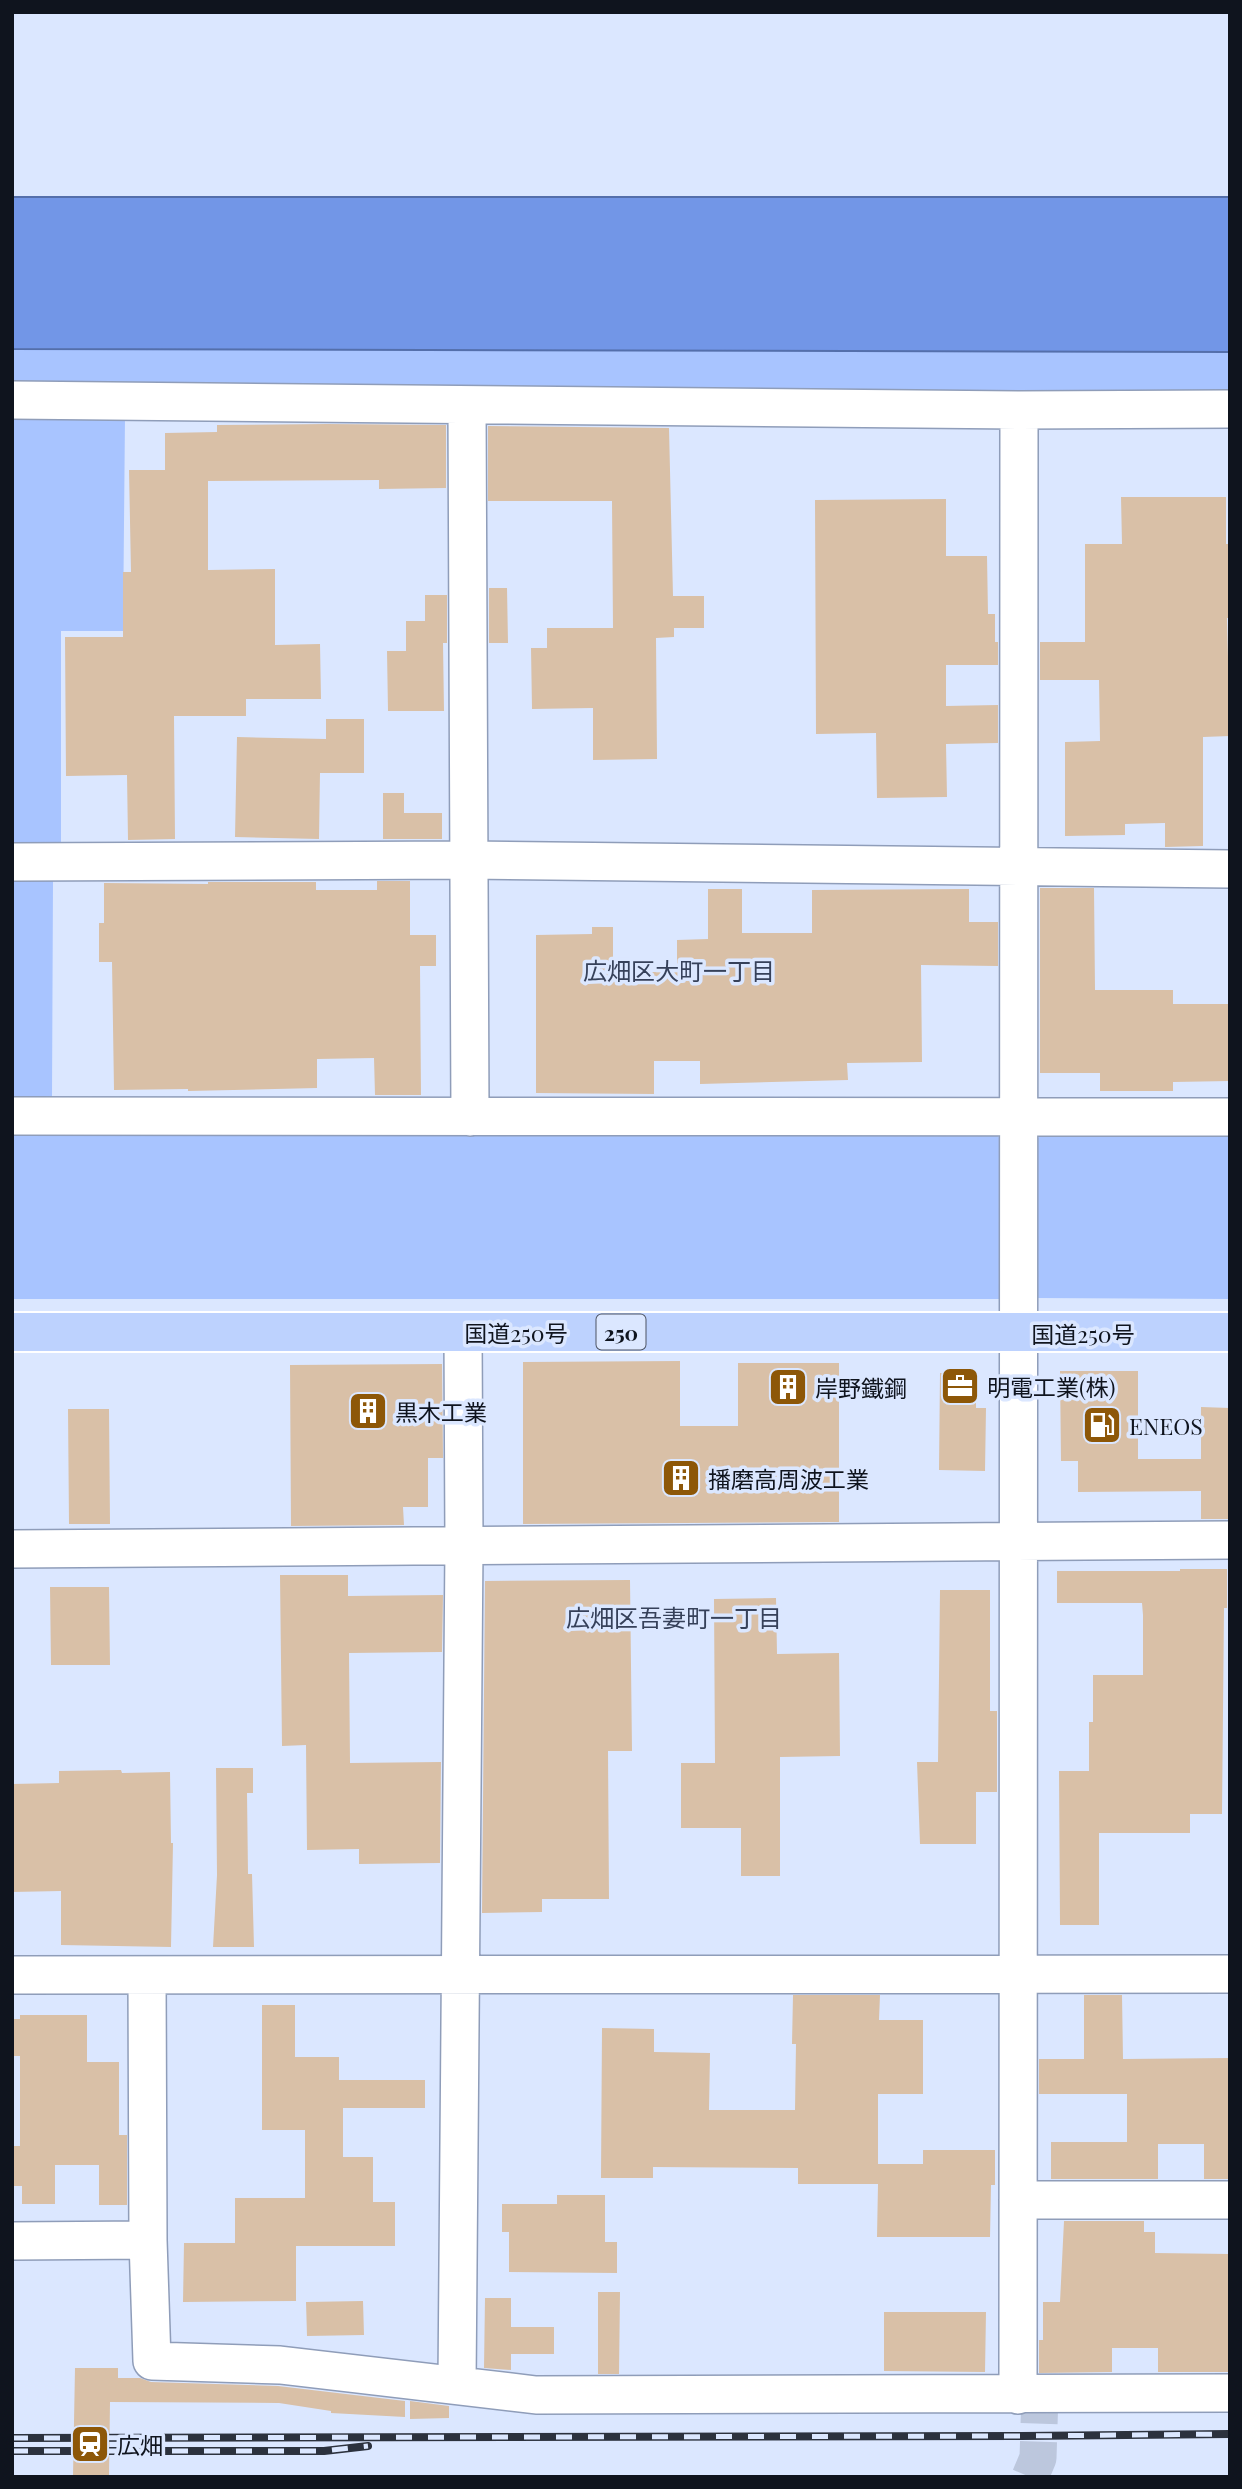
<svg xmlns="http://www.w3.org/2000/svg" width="1242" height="2489" font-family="'Playfair Display','Noto Sans JP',serif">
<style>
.green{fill:#a8c4ff}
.water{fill:#7296e7;stroke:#546fab;stroke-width:2}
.building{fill:#d9c0a7}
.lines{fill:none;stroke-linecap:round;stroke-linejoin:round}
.minor-tunnel{stroke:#bcc7dd;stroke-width:37;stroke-dasharray:37 18;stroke-linecap:butt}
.minor-casing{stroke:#8f9db9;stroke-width:40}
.highway-casing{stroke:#fff;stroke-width:42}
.minor{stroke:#fff;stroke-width:37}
.highway{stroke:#bdd2fe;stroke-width:38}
.rail-casing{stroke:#2c323e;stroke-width:8}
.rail{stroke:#dbe7ff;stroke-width:5;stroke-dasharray:16;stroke-linecap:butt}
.labels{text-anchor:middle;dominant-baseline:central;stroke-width:7;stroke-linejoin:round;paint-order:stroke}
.shield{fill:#dbe7ff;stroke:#4c5362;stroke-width:2}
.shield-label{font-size:21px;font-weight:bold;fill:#0f141e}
.street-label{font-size:23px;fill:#0f141e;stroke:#dbe7ff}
.poi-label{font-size:23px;fill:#0f141e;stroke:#dbe7ff;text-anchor:start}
.neighbourhood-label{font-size:24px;fill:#36415a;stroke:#dbe7ff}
</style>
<rect width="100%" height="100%" fill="#dbe7ff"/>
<path class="green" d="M 12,349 L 1230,352 L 1230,394 L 12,394 Z
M 12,416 L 125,416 L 123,631 L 61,631 L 61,850 L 12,850 Z
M 12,880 L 53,880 L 52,1099 L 12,1099 Z
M 992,1130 L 1003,1142 L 1002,1299 L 12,1299 L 12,1131 Z
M 1045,1131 L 1230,1131 L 1230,1299 L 1034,1298 L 1034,1142 Z"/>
<path class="water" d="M 12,197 L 1230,197 L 1230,352 L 12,349 Z"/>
<path class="building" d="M 327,424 L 446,425 L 446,488 L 379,489 L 379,480 L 208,481 L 208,570 L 275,569 L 275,645 L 320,644 L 321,699 L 246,699 L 246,716 L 174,716 L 175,839 L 128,840 L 127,775 L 66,776 L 65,637 L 123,637 L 123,572 L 131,572 L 129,470 L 165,470 L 165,433 L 217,432 L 217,425 Z
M 488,426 L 669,428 L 673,596 L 704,596 L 704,628 L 674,628 L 674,637 L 656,638 L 657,759 L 593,760 L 593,708 L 532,709 L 531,648 L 547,648 L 547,628 L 613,628 L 612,501 L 488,501 Z
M 1121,497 L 1226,497 L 1226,544 L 1230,544 L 1230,618 L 1227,618 L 1230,736 L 1203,737 L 1203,846 L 1165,847 L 1165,823 L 1125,824 L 1125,835 L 1065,836 L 1065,742 L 1100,741 L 1099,680 L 1040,680 L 1040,642 L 1085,642 L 1085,544 L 1122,544 Z
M 946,499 L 946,556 L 987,556 L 988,614 L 995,614 L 995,642 L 998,642 L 998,665 L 946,665 L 946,706 L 998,705 L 998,743 L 946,744 L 947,797 L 877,798 L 876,733 L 816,734 L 815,500 Z
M 489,588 L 507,588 L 508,643 L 489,643 Z
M 425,595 L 447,595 L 447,643 L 443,643 L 444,711 L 388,711 L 387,651 L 406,651 L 406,621 L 425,621 Z
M 326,719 L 364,719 L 364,773 L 320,773 L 319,839 L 235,837 L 237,737 L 326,739 Z
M 383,793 L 404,793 L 404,813 L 442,813 L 442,839 L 383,839 Z
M 377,881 L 410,881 L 410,935 L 436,935 L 436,966 L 420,966 L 421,1095 L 375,1095 L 374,1058 L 317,1059 L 317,1088 L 188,1091 L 188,1089 L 114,1090 L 112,962 L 99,962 L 99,923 L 104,923 L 104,883 L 208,884 L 208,882 L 316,882 L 316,890 L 377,890 Z
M 1040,888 L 1094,888 L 1095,990 L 1173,990 L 1173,1004 L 1230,1004 L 1230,1081 L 1173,1082 L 1173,1091 L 1100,1091 L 1100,1073 L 1040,1073 Z
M 708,889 L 742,889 L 742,933 L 812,933 L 812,890 L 969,889 L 969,922 L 998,922 L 998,966 L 921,965 L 922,1062 L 847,1063 L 848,1080 L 700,1084 L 700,1061 L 654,1061 L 654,1094 L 536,1093 L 536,935 L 592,934 L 592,927 L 613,927 L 613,972 L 656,972 L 656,968 L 677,968 L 677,940 L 708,939 Z
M 680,1361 L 680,1426 L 738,1426 L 738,1363 L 839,1363 L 839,1522 L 523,1524 L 523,1362 Z
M 442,1364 L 443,1458 L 428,1458 L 428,1507 L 403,1507 L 404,1525 L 291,1526 L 290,1365 Z
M 1060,1371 L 1138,1371 L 1138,1459 L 1201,1459 L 1201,1407 L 1230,1408 L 1230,1519 L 1201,1519 L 1201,1491 L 1078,1492 L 1078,1461 L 1061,1461 Z
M 940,1373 L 976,1373 L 976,1408 L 986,1408 L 985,1471 L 939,1470 Z
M 68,1409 L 109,1409 L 110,1524 L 69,1524 Z
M 1180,1569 L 1227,1569 L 1227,1608 L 1224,1608 L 1222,1814 L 1190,1814 L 1190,1833 L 1099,1833 L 1099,1925 L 1060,1925 L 1059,1771 L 1089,1771 L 1089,1722 L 1093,1722 L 1093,1675 L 1143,1675 L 1143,1615 L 1142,1603 L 1057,1603 L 1057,1571 L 1180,1571 Z
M 280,1575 L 348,1575 L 348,1596 L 443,1595 L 442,1652 L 349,1653 L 350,1763 L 441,1762 L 440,1863 L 359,1864 L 359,1849 L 307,1850 L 306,1745 L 282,1746 Z
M 630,1580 L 632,1751 L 608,1751 L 609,1899 L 542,1899 L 542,1912 L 482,1913 L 485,1581 Z
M 50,1587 L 109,1587 L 110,1665 L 51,1665 Z
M 940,1590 L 990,1590 L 990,1711 L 997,1711 L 997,1792 L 976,1792 L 976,1844 L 920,1844 L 917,1762 L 938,1762 Z
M 776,1598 L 777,1654 L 839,1653 L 840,1756 L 780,1757 L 780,1876 L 741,1876 L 741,1828 L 681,1828 L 681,1763 L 715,1763 L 714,1599 Z
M 216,1768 L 253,1768 L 253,1793 L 247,1793 L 248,1874 L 252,1874 L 254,1947 L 213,1947 L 217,1875 Z
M 121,1770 L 122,1773 L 170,1772 L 171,1843 L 173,1843 L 171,1947 L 61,1945 L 61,1891 L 12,1892 L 12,1784 L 59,1783 L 59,1771 Z
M 793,1995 L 880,1995 L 879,2020 L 923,2020 L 923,2094 L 878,2094 L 878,2164 L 923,2164 L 923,2150 L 995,2150 L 995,2185 L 991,2185 L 990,2237 L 877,2237 L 878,2184 L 798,2184 L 798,2168 L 653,2167 L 653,2178 L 601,2178 L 602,2028 L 654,2029 L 654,2052 L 710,2053 L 709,2110 L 795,2110 L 796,2044 L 792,2044 Z
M 1084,1995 L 1122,1995 L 1123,2059 L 1230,2058 L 1230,2179 L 1204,2179 L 1204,2144 L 1158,2144 L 1158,2179 L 1051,2179 L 1051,2142 L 1127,2142 L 1127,2094 L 1039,2094 L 1039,2059 L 1084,2059 Z
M 262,2005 L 295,2005 L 295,2057 L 339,2057 L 339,2080 L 425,2080 L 425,2108 L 343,2108 L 343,2157 L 373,2157 L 373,2202 L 395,2202 L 395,2246 L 296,2246 L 296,2301 L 183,2302 L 184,2243 L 235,2243 L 235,2198 L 305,2198 L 305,2130 L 262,2130 Z
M 20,2015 L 87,2015 L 87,2062 L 119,2062 L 119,2135 L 127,2135 L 127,2205 L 99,2205 L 99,2165 L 55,2165 L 55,2204 L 22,2204 L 22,2186 L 12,2186 L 12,2146 L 20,2146 L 20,2056 L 12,2056 L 12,2019 L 20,2019 Z
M 557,2195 L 605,2195 L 605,2242 L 617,2242 L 617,2273 L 509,2272 L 509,2232 L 502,2232 L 502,2204 L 557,2204 Z
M 1064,2221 L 1144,2221 L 1144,2232 L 1155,2232 L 1155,2253 L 1230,2254 L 1230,2372 L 1158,2372 L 1158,2348 L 1112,2348 L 1112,2372 L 1039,2373 L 1039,2340 L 1043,2340 L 1043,2302 L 1060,2302 Z
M 598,2292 L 620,2292 L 619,2374 L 598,2374 Z
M 485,2298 L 511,2298 L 511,2327 L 554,2327 L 554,2354 L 511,2354 L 511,2370 L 484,2368 Z
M 363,2301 L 364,2335 L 307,2336 L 306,2302 Z
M 884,2312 L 986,2312 L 985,2372 L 884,2371 Z
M 75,2368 L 118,2368 L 118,2378 L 140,2378 L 151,2382 L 278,2386 L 405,2401 L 405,2417 L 331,2413 L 331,2411 L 279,2403 L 110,2402 L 109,2477 L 73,2476 Z
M 410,2401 L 449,2406 L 449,2418 L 410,2419 Z"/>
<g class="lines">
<path class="minor-tunnel" d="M 1030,2477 L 1038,2458 L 1040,2394"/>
<g class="minor-casing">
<path id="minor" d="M 12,400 L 1019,410 L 1230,409
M 467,405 L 470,1117
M 12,862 L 468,860 L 1230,869
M 12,1116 L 1230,1117
M 12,1549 L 1230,1540
M 12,1975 L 1230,1974
M 147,1975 L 148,2240 L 152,2361 L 280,2365 L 536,2395 L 1230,2393
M 1018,2200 L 1230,2200
M 12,2241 L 148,2240
M 457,2384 L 464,1546 L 463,1332
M 1018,2395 L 1019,410"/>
</g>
<g class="highway-casing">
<path id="highway" d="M 12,1332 L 1230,1332"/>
</g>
<use href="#minor" class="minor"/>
<use href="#highway" class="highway"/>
<g class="rail-casing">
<path id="rail" d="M 12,2438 L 1022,2436 L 1230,2434
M 12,2451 L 324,2451 L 368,2446"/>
</g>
<use href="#rail" class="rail"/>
</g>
<defs>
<g id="office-square" transform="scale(2.0125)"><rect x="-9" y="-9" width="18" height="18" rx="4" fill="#8d5708" stroke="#dbe7ff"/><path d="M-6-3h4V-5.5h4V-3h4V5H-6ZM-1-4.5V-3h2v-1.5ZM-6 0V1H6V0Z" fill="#fff"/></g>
<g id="building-square" transform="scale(2.0125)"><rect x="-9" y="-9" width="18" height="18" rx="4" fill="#8d5708" stroke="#dbe7ff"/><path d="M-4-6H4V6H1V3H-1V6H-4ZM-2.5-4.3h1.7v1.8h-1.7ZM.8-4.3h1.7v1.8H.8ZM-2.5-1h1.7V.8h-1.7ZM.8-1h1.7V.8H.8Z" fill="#fff"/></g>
<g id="fuel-square" transform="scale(2.0125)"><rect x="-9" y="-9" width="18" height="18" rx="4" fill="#8d5708" stroke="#dbe7ff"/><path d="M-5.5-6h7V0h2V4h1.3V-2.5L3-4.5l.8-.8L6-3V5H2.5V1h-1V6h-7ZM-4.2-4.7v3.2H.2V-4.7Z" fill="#fff"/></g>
<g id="station-square" transform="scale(2.0125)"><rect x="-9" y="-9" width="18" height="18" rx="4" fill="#8d5708" stroke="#dbe7ff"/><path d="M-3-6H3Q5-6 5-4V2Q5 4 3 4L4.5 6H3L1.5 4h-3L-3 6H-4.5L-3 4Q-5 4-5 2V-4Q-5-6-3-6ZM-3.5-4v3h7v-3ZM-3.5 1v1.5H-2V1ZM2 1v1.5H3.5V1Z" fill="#fff"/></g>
</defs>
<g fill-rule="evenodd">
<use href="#office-square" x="960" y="1386"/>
<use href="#building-square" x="788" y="1387"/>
<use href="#building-square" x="368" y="1411"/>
<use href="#fuel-square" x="1102" y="1425"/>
<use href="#building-square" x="681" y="1478"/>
<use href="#station-square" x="90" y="2444"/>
</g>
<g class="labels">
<rect class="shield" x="596.5" y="1314.5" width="49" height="35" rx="5"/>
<g class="shield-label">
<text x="621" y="1332">250</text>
</g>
<g class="street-label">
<text x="516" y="1332">国道250号</text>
<text x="1083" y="1333">国道250号</text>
</g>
<g class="poi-label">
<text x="987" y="1386">明電工業(株)</text>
<text x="815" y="1387">岸野鐵鋼</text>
<text x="395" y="1411">黒木工業</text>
<text x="1129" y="1425">ENEOS</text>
<text x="708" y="1478">播磨高周波工業</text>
<text x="117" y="2444">広畑</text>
</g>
<g class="neighbourhood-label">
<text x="679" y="970">広畑区大町一丁目</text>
<text x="674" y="1617">広畑区吾妻町一丁目</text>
</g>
</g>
<rect width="1242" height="2489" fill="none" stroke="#0f141e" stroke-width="28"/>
</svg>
